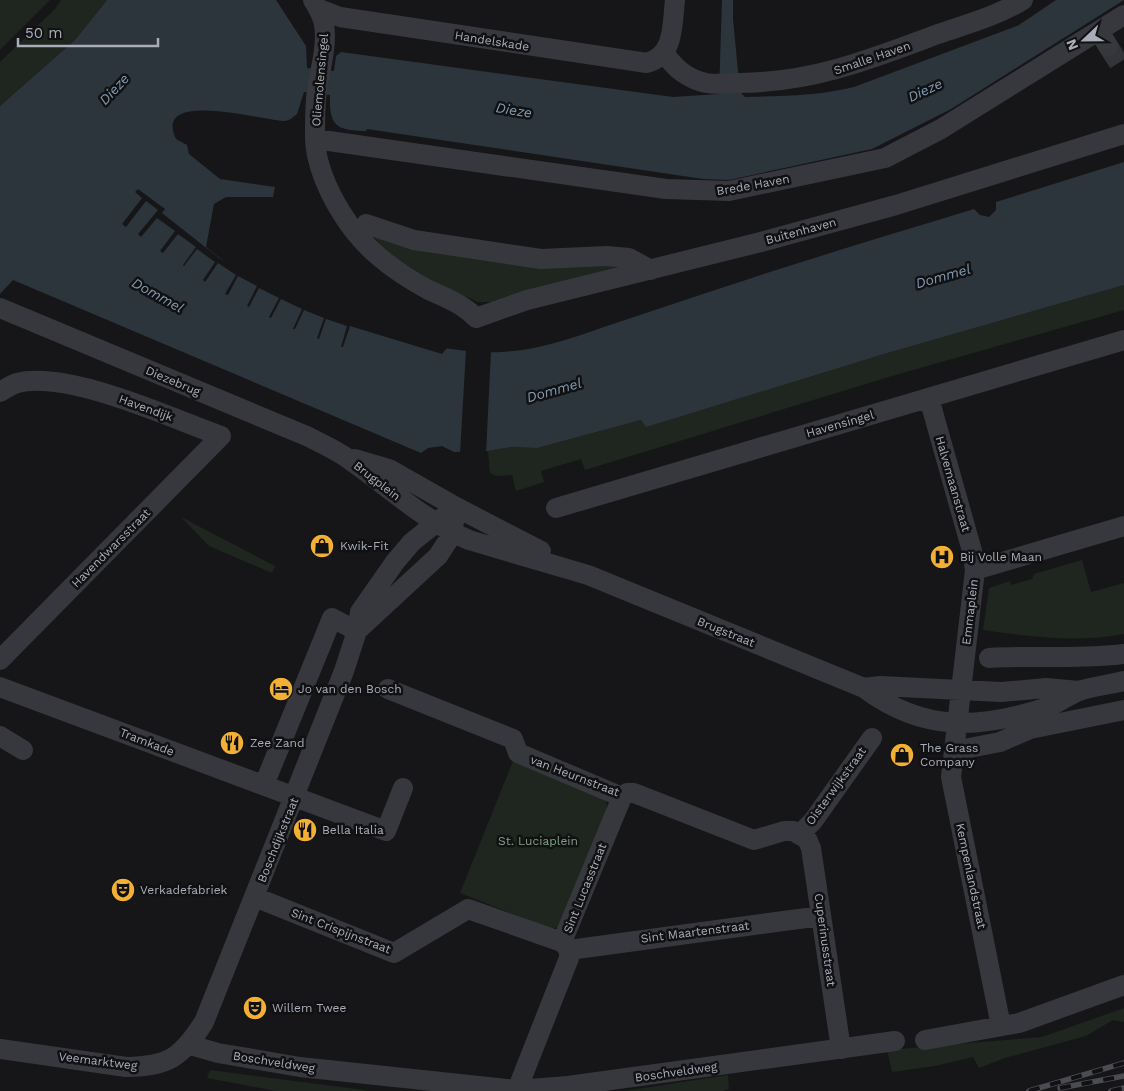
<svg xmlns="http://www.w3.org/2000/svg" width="1124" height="1091" font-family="'Work Sans',sans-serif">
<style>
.green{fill:#1e261f}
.water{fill:#2c353c}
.pier{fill:#161618}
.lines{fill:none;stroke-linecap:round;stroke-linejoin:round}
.minor-tunnel{stroke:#333438;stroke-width:20;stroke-dasharray:20 10;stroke-linecap:butt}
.minor{stroke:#37383d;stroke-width:20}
.rail-casing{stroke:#4a4c52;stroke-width:5.5}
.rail{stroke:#111113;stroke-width:4;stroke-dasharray:11;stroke-linecap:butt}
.labels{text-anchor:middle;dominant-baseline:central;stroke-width:5;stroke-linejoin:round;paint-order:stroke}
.street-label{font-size:12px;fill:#a8adb8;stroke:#111113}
.poi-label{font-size:12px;fill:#a8adb8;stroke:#111113;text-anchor:start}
.park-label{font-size:12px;fill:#7fa381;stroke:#111113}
.water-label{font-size:14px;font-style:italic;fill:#7f9bb3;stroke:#111113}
</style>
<rect width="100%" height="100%" fill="#161618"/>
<path class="green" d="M 0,0 L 50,0 L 0,50 Z
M 61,0 L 107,0 L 75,40 L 0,106 L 0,62 L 55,9 Z
M 367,230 L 626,265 L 499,302 L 478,302 L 434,282 L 392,256 Z
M 1124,285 L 1124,310 L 892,376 L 585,470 L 581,459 L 541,471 L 544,482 L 516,491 L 512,475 L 496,476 L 490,473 L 488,451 L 511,447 L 537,448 L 641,420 L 647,426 L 884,354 Z
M 181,517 L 275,566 L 272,573 L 209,546 Z
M 1082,560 L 1091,592 L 1124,583 L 1124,634 C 1077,643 1029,637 983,630 L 989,588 L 1010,581 L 1011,585 L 1032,579 L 1034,574 Z
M 513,761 L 604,799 L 607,804 L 606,812 L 558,927 L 551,929 L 460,893 Z
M 1124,1008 L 1124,1022 L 1113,1020 L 1086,1036 L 1005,1058 L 979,1068 L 973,1057 L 935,1066 L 892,1072 L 887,1050 L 1042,1037 Z
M 210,1070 L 364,1090 L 368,1091 L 276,1091 L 207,1078 Z
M 728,1075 L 729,1089 L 723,1091 L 624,1091 Z"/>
<path class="water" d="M 107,0 L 276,0 L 306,46 L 307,68 L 334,71 L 336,56 L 341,52 L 673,97 L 719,94 L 722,0 L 733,0 L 733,19 L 740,92 L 745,97 C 782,96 818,96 854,87 L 1019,25 L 1056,0 L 1124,0 L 951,109 L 872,149 L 729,180 L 703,179 L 367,129 L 366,131 C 337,130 329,127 330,95 L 304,92 L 297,114 C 293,117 290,121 284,121 C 269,122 151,87 176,139 L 187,145 L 189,154 L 220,179 L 275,187 L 273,197 L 226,197 L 214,204 L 206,247 C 268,301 420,357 502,352 C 538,350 570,339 604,327 C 635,317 666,306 697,296 C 789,265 882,237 974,209 L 980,215 L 989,217 L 996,210 L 996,202 L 1124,162 L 1124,285 L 884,354 L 646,427 L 641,420 L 537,448 L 511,447 L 488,451 L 454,452 L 442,446 L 428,448 L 421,453 L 13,280 L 0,294 L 0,106 L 75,40 Z"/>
<path class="pier" d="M 138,189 L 165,209 L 162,213 L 219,258 L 282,294 L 349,322 L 402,338 L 447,348 L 442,354 L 350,326 L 343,347 L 341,347 L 347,326 L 326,319 L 319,339 L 317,338 L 324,318 L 304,310 L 295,329 L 293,329 L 302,309 L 281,299 L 271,318 L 269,317 L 279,298 L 259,288 L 249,307 L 247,306 L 257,286 L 238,276 L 228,295 L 225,294 L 236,275 L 218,263 L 205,282 L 203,280 L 215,262 L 197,249 L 184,266 L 183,265 L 196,247 L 178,234 L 163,253 L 160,251 L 175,231 L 157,218 L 141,237 L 138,234 L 158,210 L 146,201 L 126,227 L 122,224 L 142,198 L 135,192 Z
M 466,350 L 491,351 L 486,454 L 460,454 Z"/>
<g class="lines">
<path class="minor-tunnel" d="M 1108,46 L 1124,71"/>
<path class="minor" d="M 313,0 C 318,8 322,15 324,24 C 328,48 318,75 316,99 C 315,112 315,125 315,137 C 315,162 328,191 341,212 C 362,247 392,270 427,289 C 445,298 462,303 476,318 L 527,300 L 761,242 L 896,205 L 1124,134
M 319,9 L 340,17 L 647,63 C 675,55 672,25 675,0
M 1099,31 L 1108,46
M 664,53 C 675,68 687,79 706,83 C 717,85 730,83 740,83 C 814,82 871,59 938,34 C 967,24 997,16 1023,0
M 315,139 L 666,189 L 729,191 L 885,158 L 941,129 L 1124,15
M 366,224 L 414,240 L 541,259 L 607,256 L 629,258 L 651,270
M 0,308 L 309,437 C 322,444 336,450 347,458 C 389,487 421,519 469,540 L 588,575 L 864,688 C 924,733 980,729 1048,707 C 1059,703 1068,695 1079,691 C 1093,686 1109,685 1124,681
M 0,392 C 5,389 11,385 17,383 C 68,370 171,418 221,436 L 0,660
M 929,398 L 972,551 L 975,570 L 951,777 L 1001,1026
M 355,459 L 389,469 L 456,507 L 541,551
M 556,508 L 1124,340
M 975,570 L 1124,526
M 359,629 L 438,556 L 453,533 L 454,519
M 989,658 C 1034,655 1079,660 1124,654
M 0,687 L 386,831 L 403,788
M 864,688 L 880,686 L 1001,692 L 1046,688 L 1079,691
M 388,689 L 513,739 L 518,753 L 622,797 L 627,793 L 634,793 L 754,840 L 784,831 L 793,831 L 807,839 L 811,848 L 841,1049
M 0,736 L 23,750
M 954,751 L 1000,742 L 1030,729 L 1124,710
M 264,785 L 332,618 L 357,631
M 800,834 L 813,821 L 872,738
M 255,897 L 394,953 L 468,909 L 562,942
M 569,950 L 821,916
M 925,1040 L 1019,1023 L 1124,985
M 190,1045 L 218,1053 L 300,1067 L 517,1090 L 568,1086 L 895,1041
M 0,1049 L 126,1067 C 169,1066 181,1058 204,1022 L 344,671 L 357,631 L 360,612 L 395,562 L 412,542 L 456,507
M 517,1090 L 569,958 L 569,950 L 562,942 L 622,797"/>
<g class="rail-casing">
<path id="rail" d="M 1060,1088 L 1124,1076
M 1029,1091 L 1124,1063
M 1111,1091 L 1124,1088"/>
</g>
<use href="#rail" class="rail"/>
</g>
<defs>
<g id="shop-disc" transform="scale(1.25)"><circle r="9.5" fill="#f2b134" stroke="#111113"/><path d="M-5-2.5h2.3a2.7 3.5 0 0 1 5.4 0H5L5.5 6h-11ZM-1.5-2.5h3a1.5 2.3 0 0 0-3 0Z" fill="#111"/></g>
<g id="hospital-disc" transform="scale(1.25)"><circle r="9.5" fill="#f2b134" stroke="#111113"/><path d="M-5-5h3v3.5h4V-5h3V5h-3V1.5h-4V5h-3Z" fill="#111"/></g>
<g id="hotel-disc" transform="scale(1.25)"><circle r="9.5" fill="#f2b134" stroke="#111113"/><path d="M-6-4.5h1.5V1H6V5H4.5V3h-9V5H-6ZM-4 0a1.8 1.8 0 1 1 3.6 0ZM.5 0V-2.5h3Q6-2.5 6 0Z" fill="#111"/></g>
<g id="restaurant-disc" transform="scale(1.25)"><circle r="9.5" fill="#f2b134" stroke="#111113"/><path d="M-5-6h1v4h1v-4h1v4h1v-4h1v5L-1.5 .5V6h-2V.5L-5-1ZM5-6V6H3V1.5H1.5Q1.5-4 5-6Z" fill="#111"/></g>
<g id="theatre-disc" transform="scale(1.25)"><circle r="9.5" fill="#f2b134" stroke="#111113"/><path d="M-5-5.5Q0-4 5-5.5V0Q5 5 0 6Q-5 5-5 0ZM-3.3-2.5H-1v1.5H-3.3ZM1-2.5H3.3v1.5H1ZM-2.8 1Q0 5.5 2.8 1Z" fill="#111"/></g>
</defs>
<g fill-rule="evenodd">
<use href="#shop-disc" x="322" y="546"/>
<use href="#hospital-disc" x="942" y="557"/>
<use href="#hotel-disc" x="281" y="689"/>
<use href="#restaurant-disc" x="232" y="743"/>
<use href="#shop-disc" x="902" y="755"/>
<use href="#restaurant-disc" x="305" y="830"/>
<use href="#theatre-disc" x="123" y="890"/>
<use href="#theatre-disc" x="255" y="1008"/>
</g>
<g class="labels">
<g class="street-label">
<text transform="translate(492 41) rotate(9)">Handelskade</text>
<text transform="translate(872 58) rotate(-19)">Smalle Haven</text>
<text transform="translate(320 80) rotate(-85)">Oliemolensingel</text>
<text transform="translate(753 185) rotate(-10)">Brede Haven</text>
<text transform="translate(801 231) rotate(-15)">Buitenhaven</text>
<text transform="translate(173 381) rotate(23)">Diezebrug</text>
<text transform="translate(146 408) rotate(20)">Havendijk</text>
<text transform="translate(840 424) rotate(-16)">Havensingel</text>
<text transform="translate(377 481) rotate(38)">Brugplein</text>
<text transform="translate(953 484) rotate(74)">Halvemaanstraat</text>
<text transform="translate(111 548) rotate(-45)">Havendwarsstraat</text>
<text transform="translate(970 612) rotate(-83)">Emmaplein</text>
<text transform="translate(726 632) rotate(22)">Brugstraat</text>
<text transform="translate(147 742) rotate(21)">Tramkade</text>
<text transform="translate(575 776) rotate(21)">van Heurnstraat</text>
<text transform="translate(836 786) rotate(-54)">Oisterwijkstraat</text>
<text transform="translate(278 840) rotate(-68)">Boschdijkstraat</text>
<text transform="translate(971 876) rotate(78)">Kempenlandstraat</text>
<text transform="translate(585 888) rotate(-68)">Sint Lucasstraat</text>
<text transform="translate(341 931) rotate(21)">Sint Crispijnstraat</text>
<text transform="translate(695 932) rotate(-7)">Sint Maartenstraat</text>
<text transform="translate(825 940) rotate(82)">Cuperinusstraat</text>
<text transform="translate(98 1061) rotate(7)">Veemarktweg</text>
<text transform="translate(274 1062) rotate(9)">Boschveldweg</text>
<text transform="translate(676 1072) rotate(-8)">Boschveldweg</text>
</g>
<g class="poi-label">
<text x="340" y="546">Kwik-Fit</text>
<text x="960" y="557">Bij Volle Maan</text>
<text x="298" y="689">Jo van den Bosch</text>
<text x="250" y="743">Zee Zand</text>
<text x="920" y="748">The Grass<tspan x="920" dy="14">Company</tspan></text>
<text x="322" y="830">Bella Italia</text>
<text x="140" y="890">Verkadefabriek</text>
<text x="272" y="1008">Willem Twee</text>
</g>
<g class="park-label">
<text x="538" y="841">St. Luciaplein</text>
</g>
<g class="water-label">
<text transform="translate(114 89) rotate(-47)">Dieze</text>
<text transform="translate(925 90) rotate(-25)">Dieze</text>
<text transform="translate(514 110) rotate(9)">Dieze</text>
<text transform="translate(943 276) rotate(-16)">Dommel</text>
<text transform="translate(158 295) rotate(29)">Dommel</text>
<text transform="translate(554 390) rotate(-16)">Dommel</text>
</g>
</g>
<g transform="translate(1084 40) rotate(248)" stroke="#111113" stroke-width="4" paint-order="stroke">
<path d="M0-4L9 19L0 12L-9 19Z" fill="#a8adb8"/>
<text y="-8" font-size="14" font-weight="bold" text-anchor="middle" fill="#a8adb8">N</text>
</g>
<path d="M18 38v8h140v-8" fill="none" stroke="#a8adb8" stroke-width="2.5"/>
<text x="25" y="38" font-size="15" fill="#a8adb8" stroke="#111113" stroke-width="4" paint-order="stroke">50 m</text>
</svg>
